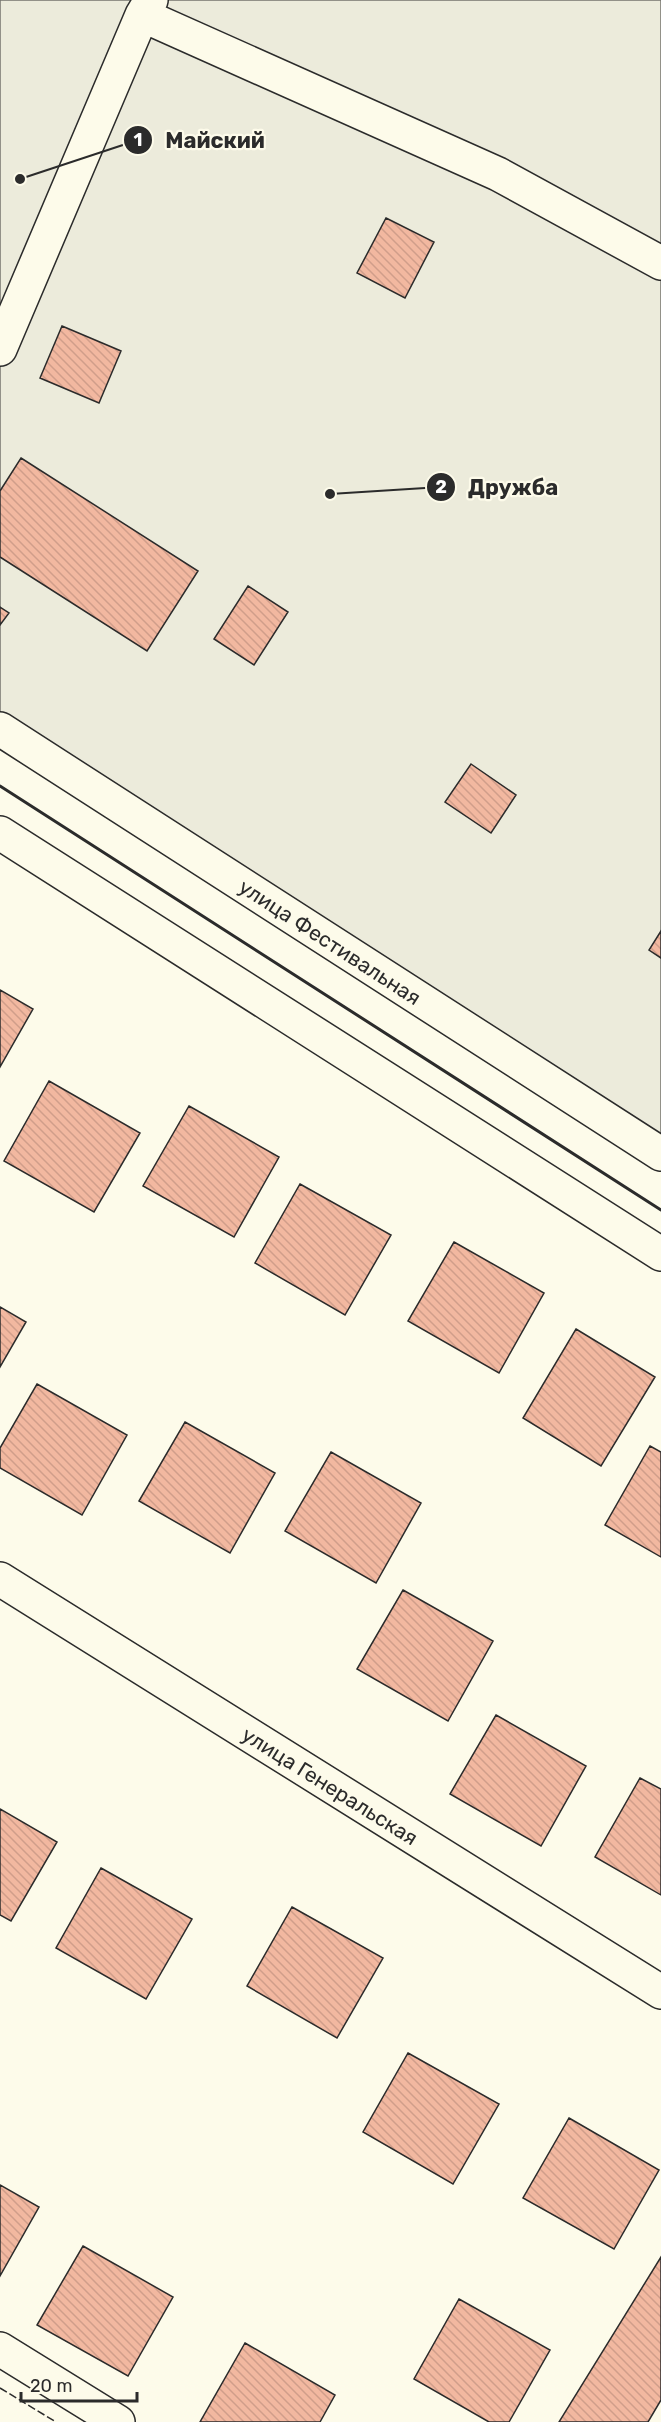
<svg xmlns="http://www.w3.org/2000/svg" width="661" height="2422" font-family="Rubik,sans-serif">
<style>
.garden{fill:#ecebdb;stroke:#74746e;stroke-width:1.5}
.building{fill:url(#building-back-hatch);stroke:#2b2b2b;stroke-width:1.5}
.lines{fill:none;stroke-linecap:round;stroke-linejoin:round}
.minor-casing{stroke:#2b2b2b;stroke-width:36}
.minor{stroke:#fdfbea;stroke-width:33}
.fence{stroke:#2b2b2b;stroke-width:1.5;stroke-dasharray:8 3;stroke-linecap:butt}
.wall{stroke:#2b2b2b;stroke-width:3}
.labels{text-anchor:middle;dominant-baseline:central;stroke-width:4.5;stroke-linejoin:round;paint-order:stroke}
.street-label{font-size:21px;fill:#2b2b2b;stroke:#fdfbea}
.leader{fill:none;stroke:#2b2b2b;stroke-width:2}
.callout-dot{fill:#2b2b2b;stroke:#fdfbea;stroke-width:2}
.mark-label{font-size:18px;text-anchor:middle;font-weight:bold;fill:#fff}
.callout-label{font-size:22px;text-anchor:middle;font-weight:bold;fill:#2b2b2b;stroke:#fdfbea;stroke-width:4.5;stroke-linejoin:round;paint-order:stroke}
</style>
<defs>
<pattern id="building-back-hatch" width="6" height="6" patternUnits="userSpaceOnUse" patternTransform="scale(1.5)"><rect width="6" height="6" fill="#f2b8a0"/><path d="M-1 5l2 2M0 0l6 6M5-1l2 2" fill="none" stroke="#d09e8a"/></pattern>
</defs>
<rect width="100%" height="100%" fill="#fdfbea"/>
<path class="garden" d="M 0,0 L 661,0 L 661,1147 L 0,715 Z"/>
<path class="building" d="M 386,218 L 434,242 L 405,298 L 357,273 Z
M 62,326 L 121,351 L 99,403 L 40,378 Z
M 21,458 L 198,571 L 147,651 L 0,557 L 0,491 Z
M 248,586 L 288,612 L 254,665 L 214,639 Z
M 0,607 L 9,613 L 0,625 Z
M 471,764 L 516,795 L 491,833 L 445,802 Z
M 661,931 L 661,958 L 649,950 Z
M 0,990 L 33,1009 L 0,1067 Z
M 49,1081 L 140,1133 L 94,1212 L 4,1161 Z
M 189,1106 L 279,1157 L 234,1237 L 143,1186 Z
M 300,1184 L 391,1235 L 345,1315 L 255,1263 Z
M 454,1242 L 544,1293 L 499,1373 L 408,1321 Z
M 0,1307 L 26,1322 L 0,1367 Z
M 576,1329 L 655,1377 L 601,1466 L 523,1418 Z
M 37,1384 L 127,1435 L 82,1515 L 0,1468 L 0,1448 Z
M 185,1422 L 275,1473 L 230,1553 L 139,1501 Z
M 650,1446 L 661,1452 L 661,1557 L 605,1525 Z
M 331,1452 L 421,1503 L 376,1583 L 285,1531 Z
M 403,1590 L 493,1641 L 448,1721 L 357,1669 Z
M 496,1715 L 586,1766 L 541,1846 L 450,1794 Z
M 640,1778 L 661,1789 L 661,1895 L 595,1857 Z
M 0,1809 L 57,1842 L 11,1921 L 0,1915 Z
M 101,1868 L 192,1919 L 146,1999 L 56,1948 Z
M 292,1907 L 383,1958 L 337,2038 L 247,1986 Z
M 408,2053 L 499,2104 L 453,2184 L 363,2132 Z
M 569,2118 L 659,2170 L 614,2249 L 523,2198 Z
M 0,2185 L 39,2207 L 0,2276 Z
M 83,2246 L 173,2297 L 128,2376 L 37,2325 Z
M 661,2257 L 661,2400 L 648,2422 L 559,2422 Z
M 459,2299 L 550,2350 L 509,2422 L 489,2422 L 414,2379 Z
M 245,2343 L 335,2395 L 320,2422 L 200,2422 Z"/>
<g class="lines">
<g class="minor-casing">
<path id="minor" d="M 142,15 L 498,174 L 661,263
M 0,349 L 142,15 L 151,0
M 0,729 L 661,1154
M 0,833 L 661,1254
M 0,1579 L 661,1992
M 0,2349 L 118,2422"/>
</g>
<use href="#minor" class="minor"/>
<path class="fence" d="M 0,2388 L 56,2422"/>
<path class="wall" d="M 0,786 L 661,1210"/>
</g>
<g class="labels">
<g class="street-label">
<text transform="translate(330 942) rotate(33)">улица Фестивальная</text>
<text transform="translate(330 1786) rotate(32)">улица Генеральская</text>
</g>
</g>
<path class="leader" d="M20 179L138 140M330 494L441 487"/>
<g class="callout-dot">
<circle cx="20" cy="179" r="6"/>
<circle cx="330" cy="494" r="6"/>
<circle cx="138" cy="140" r="15"/>
<circle cx="441" cy="487" r="15"/>
</g>
<g class="mark-label">
<text x="138" y="146">1</text>
<text x="441" y="493">2</text>
</g>
<g class="callout-label">
<text x="215" y="148">Майский</text>
<text x="513" y="495">Дружба</text>
</g>
<path d="M21 2392v9h116v-9" fill="none" stroke="#2b2b2b" stroke-width="3"/>
<text x="30" y="2392" font-size="18" fill="#2b2b2b" stroke="#fdfbea" stroke-width="4.5" paint-order="stroke">20 m</text>
</svg>
